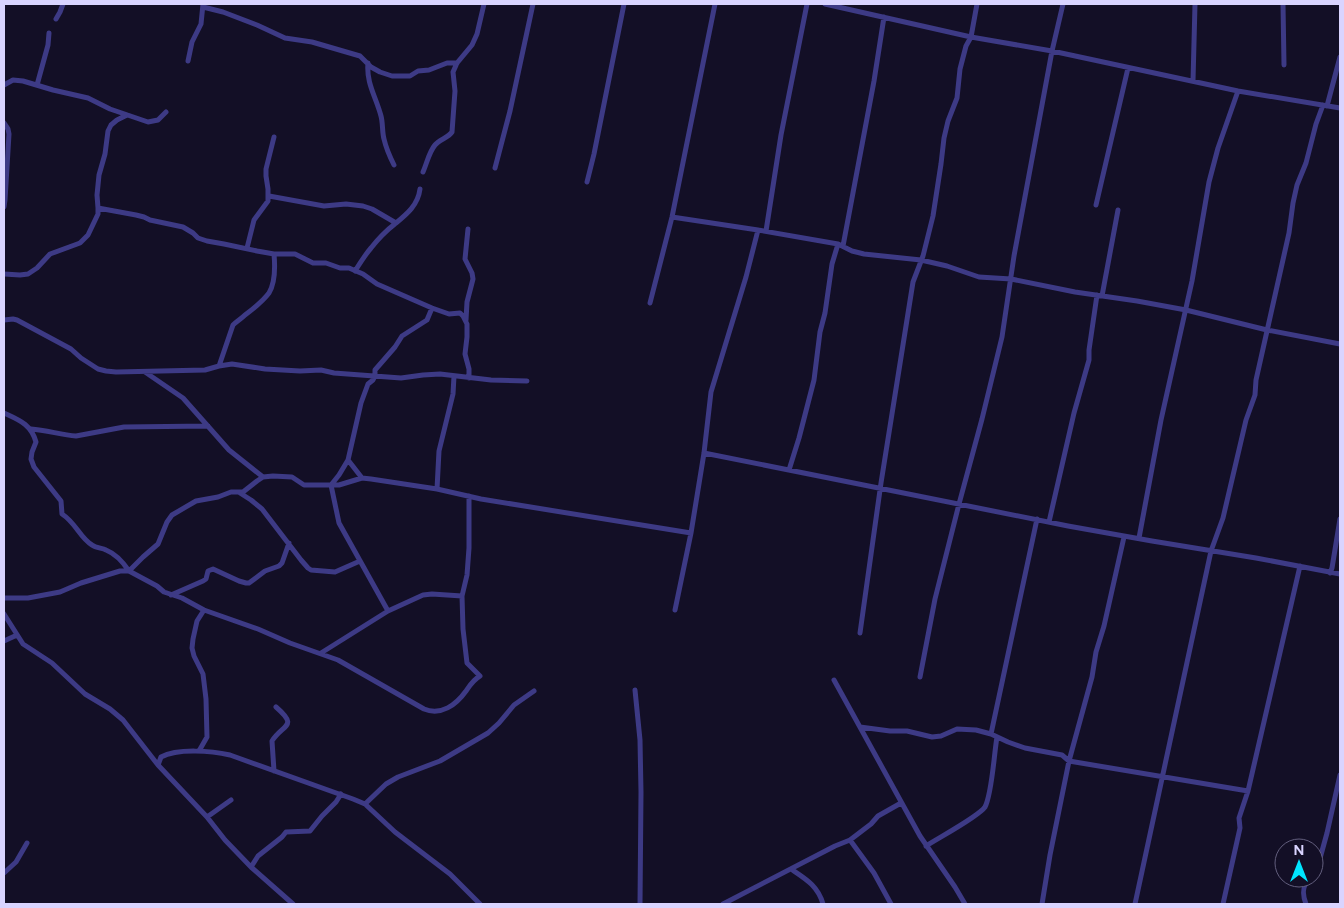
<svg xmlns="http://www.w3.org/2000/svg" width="1344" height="908" font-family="Figtree,sans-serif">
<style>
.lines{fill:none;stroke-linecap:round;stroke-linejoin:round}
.street{stroke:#3d3a85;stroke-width:5}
</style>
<rect width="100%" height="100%" fill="#130f26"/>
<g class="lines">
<path class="street" d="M 825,4 L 971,37 L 1052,51 L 1238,91 L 1340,108
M 1283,4 L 1284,65
M 203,7 L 223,12 L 257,25 L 285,38 L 312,42 L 360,56 L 371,67 L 380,72 L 392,76 L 410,76 L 418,71 L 429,70 L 447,63 L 457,63
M 56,19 L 60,12 L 63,4
M 188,61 L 192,42 L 201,24 L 203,4
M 368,63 C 366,83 376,97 381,116 C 383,123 382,132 384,139 C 386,148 390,157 394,165
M 1193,81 L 1195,4
M 4,85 L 13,80 L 23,81 L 53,90 L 88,98 L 110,109 L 148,122 L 158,120 L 166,112
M 37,85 L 48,45 L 49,33
M 1327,106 L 1340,57
M 4,123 L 8,129 L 9,134 L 5,200 L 4,207
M 495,168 L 510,111 L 533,4
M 423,172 C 427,163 429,152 435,145 C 440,139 448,138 452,132 L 455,91 L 453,72 L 457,63 L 472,45 L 477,34 L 484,4
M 587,182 L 594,154 L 624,4
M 269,196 L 324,206 L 346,204 L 363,206 L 372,209 L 396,223
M 1096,205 L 1128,68
M 98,208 L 136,215 L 144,217 L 150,220 L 183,227 L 193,233 L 198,238 L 207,241 L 224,244 L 257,251 L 274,254 L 295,254 L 313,263 L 326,263 L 340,268 L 349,268 L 363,274 L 377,284 L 432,308 L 449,314 L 460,313 L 463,316 L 467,324 L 467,337 L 465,354 L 469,369 L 469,378
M 672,217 L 758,230 L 838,244 L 852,251 L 864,254 L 921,260 L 947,266 L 979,277 L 1011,279 L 1075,292 L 1137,301 L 1186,310 L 1267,330 L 1340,344
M 766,231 L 781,135 L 807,4
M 843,246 L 874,81 L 884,17
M 247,248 L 254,220 L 268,201 L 268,189 L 266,176 L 266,169 L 274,137
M 355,271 C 360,263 365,255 371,248 C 378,239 387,230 396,223 C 407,214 418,205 420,189
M 4,274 L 20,275 L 28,274 L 37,268 L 50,254 L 80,243 L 88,235 L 98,214 L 98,208 L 97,195 L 99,175 L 105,154 L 108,131 L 111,125 L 117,120 L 127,115
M 1102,296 L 1118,210
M 650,303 L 672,217 L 715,4
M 4,320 L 13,319 L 17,320 L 71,349 L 81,358 L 98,369 L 106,371 L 116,372 L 205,370 L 219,366 L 232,364 L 265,369 L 300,371 L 321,370 L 334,373 L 401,378 L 423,375 L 440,374 L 491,380 L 527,381
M 466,320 L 467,302 L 473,279 L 472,273 L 465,259 L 468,229
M 219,366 L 233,325 C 237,321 241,319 245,315 C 253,309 263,301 269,293 C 275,283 275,265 274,254
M 145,372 L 183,398 L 229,450 L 263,477
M 4,413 C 19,420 31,424 36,442 L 32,452 L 31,459 L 34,467 L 61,501 L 62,514 C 76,523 80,538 92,545 C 96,548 102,548 106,550 C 116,554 123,562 129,571
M 31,429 C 47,430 61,435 76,436 L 124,427 L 208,426
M 704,453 L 1068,526 L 1152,541 L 1256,558 L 1340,574
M 348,460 L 362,478
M 789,470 L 799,438 L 814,380 L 820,332 L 825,313 L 832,264 L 838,244
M 437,489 L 439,451 L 453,394 L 454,376
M 240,493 L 251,500 L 262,509 L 301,560 L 308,568 L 311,570 L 335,572 L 360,561
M 1049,522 L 1074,413 L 1089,360 L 1089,350 L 1097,295
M 1139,538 L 1161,420 L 1192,281 L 1209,182 L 1218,148 L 1238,91
M 129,571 L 143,557 L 158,544 L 167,522 L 172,515 L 196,501 L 218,497 L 231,492 L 243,492 L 257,481 L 263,477 L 273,476 L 292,477 L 304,485 L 339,485 L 362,478 L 371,479 L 437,489 L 481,499 L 691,533
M 1330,573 L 1332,568 L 1340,519
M 171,595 L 203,581 L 206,579 L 208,571 L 213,569 L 239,581 L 246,583 L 249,583 L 265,571 L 279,566 L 282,563 L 289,543
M 4,598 L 28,598 L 60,592 L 81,583 L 120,571 L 129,571 L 157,586 L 164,592 L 182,598 L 204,610 L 258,629 L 290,643 L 338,660 L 424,709 C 441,716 456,705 466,691 C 470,685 473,680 480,676 L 467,663 L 463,629 L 462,596 L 467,575 L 469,548 L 469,496
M 675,610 L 691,533 L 704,453 L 711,392 L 746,277 L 758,230
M 388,611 L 339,523 L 331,485 L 339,475 L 348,460 L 361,403 L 368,384 L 373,380 L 375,376 L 375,370 L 395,347 L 402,336 L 427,320 L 432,308
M 4,614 L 23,644 L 52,663 L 85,694 L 110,709 L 123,720 L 158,765 L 207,817 L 225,840 L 251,867 L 293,904
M 860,633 L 881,483 L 913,282 L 923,256 L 933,216 L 941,164 L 944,138 L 948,121 L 957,98 L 960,69 L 966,46 L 971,37 L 977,4
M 4,641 L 17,635
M 321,653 L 388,611 L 423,595 L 432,594 L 462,596
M 920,677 L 935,599 L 959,504 L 982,419 L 1002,337 L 1014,256 L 1052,51 L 1063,4
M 834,680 L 920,836 L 955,887 L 965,904
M 635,690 L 640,740 L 641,792 L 640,904
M 860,727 L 890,731 L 907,731 L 932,737 L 941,736 L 957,729 L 976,730 L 991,734 L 1008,742 L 1025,748 L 1062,755 L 1069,761 L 1248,791
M 991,734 L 1037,519
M 199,751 L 207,737 L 206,699 L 203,674 L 194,656 L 192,648 L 193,639 L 197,621 L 204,610
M 158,765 L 161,757 C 178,748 212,751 230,755 L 353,799 L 365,804 L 395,832 L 450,874 L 480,904
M 274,771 L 272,741 C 283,724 299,727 276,707
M 365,804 L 386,784 L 398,777 L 440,761 L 488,733 L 499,723 L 514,705 L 534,691
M 207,817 L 231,800
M 850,840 L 874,873 L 891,904
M 926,846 C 938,838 978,817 985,807 C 992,794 994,754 997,737
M 251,867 L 258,856 L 282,837 L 286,832 L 310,831 L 322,816 L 336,802 L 341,794
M 791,869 C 806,879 818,886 823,904
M 4,873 L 16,862 L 27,843
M 1314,874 L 1319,862 L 1327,833 L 1340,775
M 723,904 L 835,846 L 850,840 L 871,824 L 878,816 L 901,803
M 1042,904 L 1050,855 L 1069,761 L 1092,677 L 1096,652 L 1104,626 L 1124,537
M 1135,904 L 1211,551 L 1223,518 L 1246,420 L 1255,395 L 1256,380 L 1289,233 L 1293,203 L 1297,185 L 1306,163 L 1316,124 L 1323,105
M 1223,904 L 1240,828 L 1239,818 L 1248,791 L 1300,566
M 1306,904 C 1302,894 1302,886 1310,878"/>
</g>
<rect width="1344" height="908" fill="none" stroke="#d9d4ff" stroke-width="10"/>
<g transform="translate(1299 863)"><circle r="24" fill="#130f26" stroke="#625e7d"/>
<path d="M0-4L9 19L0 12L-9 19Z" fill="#00e5ff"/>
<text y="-8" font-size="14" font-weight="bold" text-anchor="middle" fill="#d9d4ff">N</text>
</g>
</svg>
